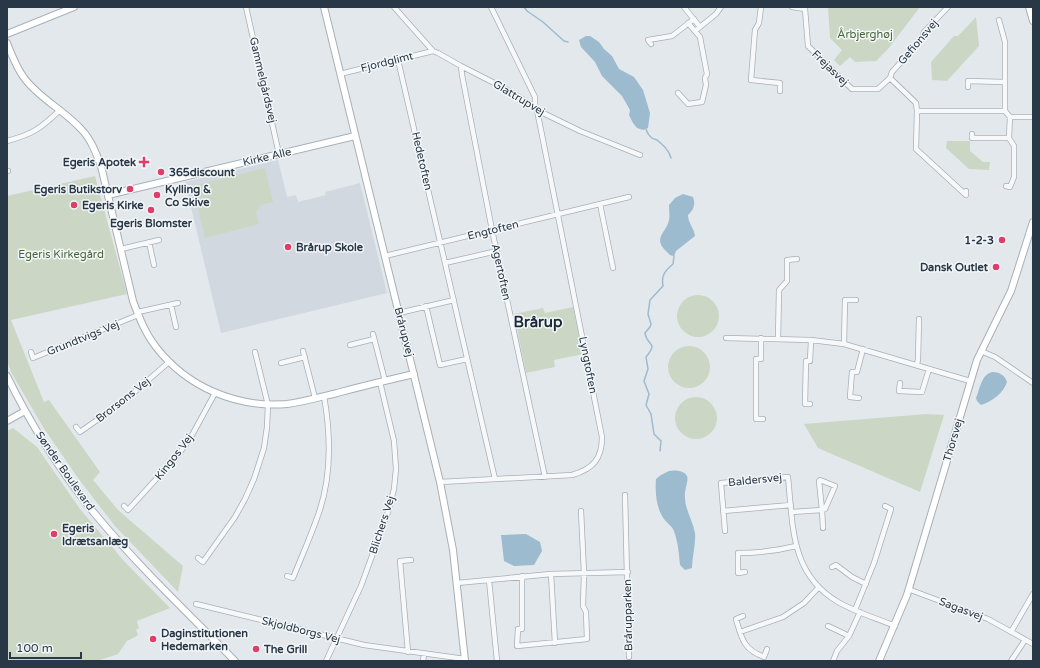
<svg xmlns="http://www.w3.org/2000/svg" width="1040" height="668" font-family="'Varela Round',sans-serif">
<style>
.built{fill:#d1d8df}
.green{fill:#cbd7c4}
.water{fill:#9cbbcf}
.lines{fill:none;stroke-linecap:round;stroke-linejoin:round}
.stream{stroke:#9cbbcf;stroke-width:1.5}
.street-casing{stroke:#a7b0b7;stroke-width:6}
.secondary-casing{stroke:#a7b0b7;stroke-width:8}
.street{stroke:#f7f8fa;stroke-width:4.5}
.secondary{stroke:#fff;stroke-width:6}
.poi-dot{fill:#db3f6a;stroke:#f4f7f9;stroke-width:1.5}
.labels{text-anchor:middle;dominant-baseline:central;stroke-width:3;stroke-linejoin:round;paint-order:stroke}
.park-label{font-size:11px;fill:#446435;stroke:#f4f7f9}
.street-label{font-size:11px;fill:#293847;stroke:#f4f7f9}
.poi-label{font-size:11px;font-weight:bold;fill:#293847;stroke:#f4f7f9;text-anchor:start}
.district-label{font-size:15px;font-weight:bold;fill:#1b2838;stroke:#f4f7f9}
</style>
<rect width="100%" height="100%" fill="#e3e8ec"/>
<path class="built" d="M 278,160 L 287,197 L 296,195 L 298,202 L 326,195 L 325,192 L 360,183 L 387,293 L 221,333 L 185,182 Z"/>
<path class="green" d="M 828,7 L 920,7 L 888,49 L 876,61 L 855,62 L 850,57 L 840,66 L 834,60 L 842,50 L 830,38 Z
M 976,17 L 979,46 L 947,81 L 932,80 L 931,62 L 954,36 L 958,36 Z
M 947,141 L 970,141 L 970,151 L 983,162 L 990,162 L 989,170 L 969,169 L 946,148 Z
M 265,168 L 273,202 L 261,205 L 256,212 L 259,224 L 205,238 L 193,186 Z
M 95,176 L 127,294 L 11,320 L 44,402 L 49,400 L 100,472 L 93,480 L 118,510 L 183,566 L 178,592 L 115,526 L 78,478 L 43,427 L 11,372 L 7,361 L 7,196 Z
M677 316a21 21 0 1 1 42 0a21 21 0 1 1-42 0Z
M 573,307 L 583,354 L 554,360 L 555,367 L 526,373 L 514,314 L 543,308 L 545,313 Z
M668 367a21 21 0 1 1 42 0a21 21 0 1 1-42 0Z
M675 418a21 21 0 1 1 42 0a21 21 0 1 1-42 0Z
M 926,414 L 944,415 L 920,492 L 818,448 L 804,424 Z
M 13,428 L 37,447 L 80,509 L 123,560 L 170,608 L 137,621 L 139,628 L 136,630 L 138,634 L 137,636 L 127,641 L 118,654 L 97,661 L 7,661 L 7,431 Z"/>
<path class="water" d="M 586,36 L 590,36 L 599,42 L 604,49 L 612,56 L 619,69 L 634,77 L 643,90 L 650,113 L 648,128 L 643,130 L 637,128 L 633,123 L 629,115 L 630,110 L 622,96 L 602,76 L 595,62 L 581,47 L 579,40 Z
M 683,194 L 693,197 C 696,205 693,210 688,215 C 688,223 694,228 695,236 L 676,251 L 674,256 C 670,256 669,254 666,251 C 652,238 667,232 669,220 C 670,215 669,210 669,205 L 675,198 Z
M 992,372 C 999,372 1005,375 1007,382 C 1004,392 992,402 981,405 L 977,401 L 976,398 C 980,389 981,375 992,372 Z
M 669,471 C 674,470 684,470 687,476 C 689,480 684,491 685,497 C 685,510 693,521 695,533 C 696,545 692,556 692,568 L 685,570 L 680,565 C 679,554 678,542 674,531 C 672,526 667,523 664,519 C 656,508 655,492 656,479 L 661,475 Z
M 526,534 L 540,542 L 542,551 L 534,565 L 514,566 L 504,561 L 501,535 Z"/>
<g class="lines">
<path class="stream" d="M 524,7 L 527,11 L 543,22 L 564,41 L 568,42
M 646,129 C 647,132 648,135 651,137 C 652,139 655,139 657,140 C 663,145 669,150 671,158
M 660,451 L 661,441 L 654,434 L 651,414 L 646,405 L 649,394 L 644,381 L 648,369 L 646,357 C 659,341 647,347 645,333 L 650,327 L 651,324 L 648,314 L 650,300 L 663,286 C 661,275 665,271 673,264 L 674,256"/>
<g class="street-casing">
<path id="street" d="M 246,7 L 279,154
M 394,7 L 433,51 L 438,53 L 461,66 L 506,89 L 535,107 L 537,110 L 580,131 L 640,155
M 491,7 L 535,97 L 535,107
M 684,7 L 700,27
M 761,7 L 759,23 L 755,30 L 751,80 L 780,83 L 780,91
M 792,7 L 805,9 L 805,7
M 805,9 L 808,46 L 852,89 L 878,89 L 890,78 L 916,103 L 917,111 L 1005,111 L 1010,117 L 1033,117
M 999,20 L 1005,42 L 1005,111
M 695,31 L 716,14 L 721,7
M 651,44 L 648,40 L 672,36 L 694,19
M 398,60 L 495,479
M 461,66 L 462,75 L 492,230 L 545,477
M 340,74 L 433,51
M 890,78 L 892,72 L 922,39 L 924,32 L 948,7
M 968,87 L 968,81 L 1004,82
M 678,93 L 688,104 L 702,102 L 706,85 L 705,78 L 707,74 L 700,37 L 688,23
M 917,111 L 916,149 L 966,195 L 966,191
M 972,134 L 972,138 L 1009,138 L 1010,117
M 7,141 C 33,134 40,129 60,110
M 7,171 L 8,171
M 1006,186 L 1010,187 L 1014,177 L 1014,146 L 1009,138
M 600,204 L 613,268
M 149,242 L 154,265
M 121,249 L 159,240
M 385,256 L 629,197
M 445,263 L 497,251
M 171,305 L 176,327
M 426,306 L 440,365 L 467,359
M 138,312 L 178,303
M 399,313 L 454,300
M 373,334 L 385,381
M 726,338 L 811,340 L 844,344 L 970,381
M 761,338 L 761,359 L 756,359 L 756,419 L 763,419
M 778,339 L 779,290 L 787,281 L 787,260 L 797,259
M 844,344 L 845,300 L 856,300
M 350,345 L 374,339
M 303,351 L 315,398
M 981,351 L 995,357 L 1033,383
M 31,352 L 33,358 L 138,315
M 281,363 L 305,357
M 917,365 L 918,359 L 919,319
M 900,383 L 899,391 L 922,392 L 929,369
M 859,398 L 850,397 L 852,372 L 857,372 L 863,349
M 810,404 L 805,404 L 806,361 L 810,361 L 811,340
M 76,427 L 80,432 L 124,401 L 169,362
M 440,482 L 572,475 C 593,469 602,459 602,437 L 537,110
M 625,495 L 629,657
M 124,506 L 128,510 L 178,455 L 191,437 L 215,393
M 723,511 L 791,505
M 792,512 L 822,510 L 819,481 L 820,480 L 835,486 L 825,509 L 822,510 L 823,528
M 725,531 L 721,483 L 788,477 C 793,525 790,574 838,602 C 855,612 876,618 895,626
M 198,558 L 203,562 L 235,517 L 245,499 L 254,479 L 264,448 L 267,427 L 268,405 L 255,352
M 832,567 L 836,565 L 852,577 L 866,584
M 745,572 L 738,573 L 738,553 C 758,553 776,551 796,546
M 551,574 L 555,643
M 287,576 L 293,578 C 301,558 310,538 317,518 C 332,479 331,436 324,396
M 522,576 L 522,629 L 518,629 L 517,646 L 587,639 L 586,612 L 583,606 L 584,573 L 581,511
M 489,580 L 497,661
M 457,583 L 551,574 L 628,572
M 908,589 L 988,619 L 1033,644
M 196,604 L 364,645 L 465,659
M 855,610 L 874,563 L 891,509 L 885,506
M 743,616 L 736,619 C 742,639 743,649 764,657 L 767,649
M 828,626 L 849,636
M 740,632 L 783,617 L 804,603 L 819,587
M 1011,632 L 1033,594
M 408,652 L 400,561 L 411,560
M 326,661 L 361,586 L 388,512 L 394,489 L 396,469 L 394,441 L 380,382
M 423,661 L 424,654
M 833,661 L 837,651 L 849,636 L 860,612
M 1011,661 L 1025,640"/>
</g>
<g class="secondary-casing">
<path id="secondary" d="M 324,7 L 440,482 L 453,550 L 465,661
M 1029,7 L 1033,21
M 7,34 L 74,7
M 7,43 C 12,56 17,69 25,79 C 40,99 64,110 81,129 C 91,139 96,153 101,166 L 133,301 C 139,317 145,333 156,347 C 187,387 236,408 287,404 C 304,402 320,397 337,393 C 363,386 388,380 414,374
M 108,195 L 355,136
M 7,376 C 31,425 60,471 95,514 C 138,566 188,613 235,661
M 7,421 L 25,411
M 879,661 L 907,595 L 977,360 L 1011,291 L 1033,222"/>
</g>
<use href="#street" class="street"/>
<use href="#secondary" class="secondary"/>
</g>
<g class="poi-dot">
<path d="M142 156h4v4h4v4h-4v4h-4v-4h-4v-4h4z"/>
<circle cx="161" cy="172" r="4"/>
<circle cx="130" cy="189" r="4"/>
<circle cx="157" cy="195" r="4"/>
<circle cx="74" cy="205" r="4"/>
<circle cx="151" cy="210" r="4"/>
<circle cx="1002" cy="240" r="4"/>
<circle cx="288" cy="247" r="4"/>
<circle cx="996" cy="267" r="4"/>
<circle cx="54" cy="534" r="4"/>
<circle cx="153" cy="639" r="4"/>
<circle cx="256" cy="649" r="4"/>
</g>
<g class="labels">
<g class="park-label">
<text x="865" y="34">Årbjerghøj</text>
<text x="61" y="254">Egeris Kirkegård</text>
</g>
<g class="street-label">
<text transform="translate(918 42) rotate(-50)">Gefionsvej</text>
<text transform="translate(387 62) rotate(-14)">Fjordglimt</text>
<text transform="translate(830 68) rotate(44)">Frejasvej</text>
<text transform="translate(263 80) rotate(77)">Gammelgårdsvej</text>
<text transform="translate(519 98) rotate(31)">Glattrupvej</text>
<text transform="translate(267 157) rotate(-13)">Kirke Alle</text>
<text transform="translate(422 161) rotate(77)">Hedetoften</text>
<text transform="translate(493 230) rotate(-14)">Engtoften</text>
<text transform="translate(501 272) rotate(78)">Agertoften</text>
<text transform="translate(404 332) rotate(76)">Brårupvej</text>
<text transform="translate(83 338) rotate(-22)">Grundtvigs Vej</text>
<text transform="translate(588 365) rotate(79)">Lyngtoften</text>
<text transform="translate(123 400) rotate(-38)">Brorsons Vej</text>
<text transform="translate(953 440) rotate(-74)">Thorsvej</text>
<text transform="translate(174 457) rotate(-52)">Kingos Vej</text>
<text transform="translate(65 471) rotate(55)">Sønder Boulevard</text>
<text transform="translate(755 480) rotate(-6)">Baldersvej</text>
<text transform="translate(382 525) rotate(-72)">Blichers Vej</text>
<text transform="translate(961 609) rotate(21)">Sagasvej</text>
<text transform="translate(628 615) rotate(-91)">Brårupparken</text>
<text transform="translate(301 630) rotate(14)">Skjoldborgs Vej</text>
</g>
<g class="poi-label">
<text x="136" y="162" text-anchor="end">Egeris Apotek</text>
<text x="169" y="172">365discount</text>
<text x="122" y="189" text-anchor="end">Egeris Butikstorv</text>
<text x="165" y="189">Kylling &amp;<tspan x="165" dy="13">Co Skive</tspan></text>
<text x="82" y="205">Egeris Kirke</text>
<text x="151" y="223" text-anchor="middle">Egeris Blomster</text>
<text x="994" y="240" text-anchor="end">1-2-3</text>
<text x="296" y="247">Brårup Skole</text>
<text x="988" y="267" text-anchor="end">Dansk Outlet</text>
<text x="62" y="528">Egeris<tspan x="62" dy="13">Idrætsanlæg</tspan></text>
<text x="161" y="633">Daginstitutionen<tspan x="161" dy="13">Hedemarken</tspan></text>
<text x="264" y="649">The Grill</text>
</g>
<g class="district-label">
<text x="538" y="322">Brårup</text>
</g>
</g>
<rect width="1040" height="668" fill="none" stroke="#293847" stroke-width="16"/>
<path d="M10 652v6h71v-6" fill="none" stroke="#293847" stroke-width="2"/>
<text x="16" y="652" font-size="12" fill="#293847" stroke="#f4f7f9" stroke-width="3" paint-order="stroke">100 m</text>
</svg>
